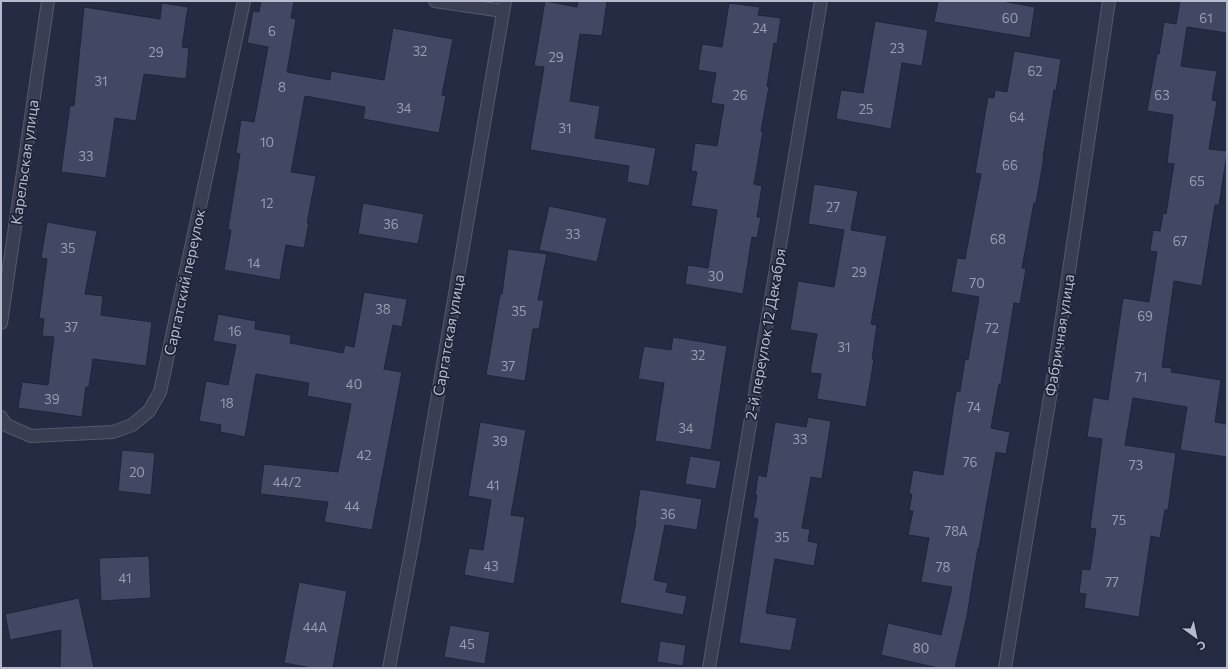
<svg xmlns="http://www.w3.org/2000/svg" width="1228" height="669" font-family="Commissioner,sans-serif">
<style>
.building{fill:#424763;stroke:#20253a}
.lines{fill:none;stroke-linecap:round;stroke-linejoin:round}
.lane-casing{stroke:#55596c;stroke-width:14}
.street-casing{stroke:#55596c;stroke-width:14}
.lane{stroke:#3a3e52;stroke-width:12}
.street{stroke:#3a3e52;stroke-width:12}
.labels{text-anchor:middle;dominant-baseline:central;stroke-width:3.5;stroke-linejoin:round;paint-order:stroke}
.number-label{font-size:13px;fill:#9a9db2}
.street-label{font-size:15px;fill:#b7bacc;stroke:#1e2338}
</style>
<rect width="100%" height="100%" fill="#252b43"/>
<path class="building" d="M 261,1 L 294,1 L 291,18 L 296,19 L 287,72 L 330,80 L 331,71 L 384,80 L 393,28 L 453,39 L 442,95 L 446,96 L 439,133 L 363,119 L 365,107 L 305,96 L 291,172 L 316,176 L 307,223 L 309,223 L 304,248 L 286,245 L 280,280 L 224,270 L 231,230 L 228,229 L 240,154 L 236,153 L 241,120 L 254,122 L 268,47 L 247,43 L 253,11 L 259,12 Z
M 545,1 L 577,7 L 578,1 L 607,1 L 602,36 L 580,34 L 570,101 L 600,106 L 595,138 L 656,148 L 649,186 L 627,182 L 629,166 L 530,150 L 544,67 L 534,66 Z
M 938,1 L 1002,1 L 1035,7 L 1030,38 L 934,22 Z
M 1180,1 L 1227,1 L 1227,33 L 1187,27 L 1181,66 L 1217,71 L 1212,100 L 1217,101 L 1209,149 L 1227,151 L 1227,154 L 1219,205 L 1215,205 L 1202,286 L 1174,281 L 1162,367 L 1172,368 L 1171,372 L 1221,380 L 1215,422 L 1227,424 L 1227,457 L 1180,450 L 1187,407 L 1133,398 L 1125,445 L 1176,453 L 1168,510 L 1165,510 L 1160,538 L 1151,536 L 1139,617 L 1084,608 L 1086,594 L 1079,593 L 1082,569 L 1090,570 L 1096,529 L 1090,528 L 1102,439 L 1087,437 L 1093,397 L 1108,400 L 1123,298 L 1149,302 L 1157,252 L 1150,251 L 1153,230 L 1160,231 L 1163,213 L 1166,214 L 1174,164 L 1167,163 L 1173,115 L 1147,111 L 1157,54 L 1159,54 L 1164,22 L 1176,24 Z
M 162,3 L 188,7 L 182,47 L 189,48 L 186,79 L 144,74 L 136,121 L 115,118 L 106,178 L 61,172 L 70,105 L 74,106 L 84,7 L 160,19 Z
M 729,3 L 760,7 L 758,15 L 781,18 L 777,44 L 774,43 L 767,86 L 769,87 L 761,131 L 763,131 L 754,184 L 762,186 L 757,217 L 761,217 L 757,238 L 752,237 L 743,294 L 685,284 L 688,265 L 708,268 L 717,210 L 691,206 L 697,172 L 691,171 L 695,143 L 717,146 L 724,105 L 711,103 L 716,73 L 698,70 L 702,44 L 722,47 Z
M 875,21 L 928,30 L 922,66 L 902,63 L 891,129 L 836,119 L 841,90 L 863,93 Z
M 1014,51 L 1061,59 L 1056,91 L 1054,90 L 1043,157 L 1044,157 L 1036,203 L 1034,203 L 1022,268 L 1026,269 L 1020,304 L 1014,303 L 1001,384 L 999,384 L 991,428 L 1010,432 L 1006,454 L 996,452 L 979,548 L 978,548 L 967,616 L 955,668 L 938,668 L 881,655 L 888,623 L 941,635 L 952,587 L 921,582 L 929,538 L 908,535 L 913,511 L 909,511 L 912,494 L 909,494 L 913,470 L 943,475 L 956,391 L 960,391 L 965,359 L 968,360 L 979,297 L 951,292 L 957,258 L 965,259 L 973,216 L 981,174 L 975,173 L 988,97 L 994,98 L 995,90 L 1007,92 Z
M 814,184 L 858,191 L 851,230 L 887,236 L 871,324 L 877,325 L 872,359 L 874,359 L 866,407 L 817,399 L 821,374 L 810,373 L 817,334 L 790,330 L 798,281 L 834,287 L 844,230 L 808,224 Z
M 363,203 L 424,214 L 418,244 L 358,234 Z
M 549,206 L 607,218 L 597,262 L 539,250 Z
M 47,222 L 97,231 L 85,294 L 103,296 L 101,315 L 152,322 L 146,366 L 93,359 L 89,387 L 86,387 L 82,417 L 18,408 L 22,382 L 48,385 L 54,337 L 42,336 L 44,319 L 39,318 L 47,259 L 41,258 Z
M 508,249 L 547,254 L 538,300 L 544,300 L 539,329 L 533,329 L 525,381 L 486,375 L 500,294 L 502,294 Z
M 364,292 L 407,299 L 402,327 L 393,325 L 384,369 L 402,372 L 372,530 L 324,522 L 328,502 L 260,494 L 264,464 L 338,472 L 351,404 L 307,396 L 309,383 L 256,374 L 245,437 L 220,432 L 221,425 L 199,421 L 206,381 L 228,385 L 236,345 L 213,341 L 218,314 L 256,321 L 255,329 L 291,335 L 290,343 L 343,353 L 345,345 L 354,347 Z
M 673,337 L 727,346 L 711,450 L 655,441 L 664,383 L 638,379 L 644,346 L 671,350 Z
M 808,417 L 831,421 L 822,479 L 811,477 L 802,528 L 810,529 L 808,541 L 818,543 L 814,566 L 775,559 L 766,613 L 797,618 L 791,651 L 739,643 L 758,519 L 753,518 L 757,495 L 755,495 L 758,475 L 766,477 L 775,422 L 806,427 Z
M 480,422 L 526,430 L 511,515 L 525,517 L 514,584 L 464,575 L 469,548 L 483,550 L 491,500 L 468,496 Z
M 122,450 L 155,453 L 151,495 L 118,491 Z
M 690,456 L 721,461 L 716,489 L 685,484 Z
M 640,489 L 702,499 L 697,530 L 665,525 L 654,580 L 668,583 L 666,592 L 687,596 L 683,615 L 620,603 L 636,521 L 635,521 Z
M 149,556 L 151,598 L 101,601 L 99,558 Z
M 299,582 L 347,591 L 333,668 L 312,668 L 284,663 Z
M 79,598 L 94,668 L 60,668 L 61,630 L 10,640 L 5,614 Z
M 450,625 L 490,632 L 485,664 L 444,657 Z
M 660,641 L 686,645 L 683,666 L 657,662 Z"/>
<g class="lines">
<g class="lane-casing">
<path id="lane" d="M 435,1 L 503,11"/>
</g>
<g class="street-casing">
<path id="street" d="M 1,323 L 48,1
M 1,417 L 6,425 L 31,436 L 113,432 L 132,425 L 149,411 L 160,392 L 244,1
M 389,668 L 413,541 L 505,1
M 709,668 L 821,1
M 1005,668 L 1052,385 L 1109,1"/>
</g>
<use href="#lane" class="lane"/>
<use href="#street" class="street"/>
</g>
<g class="labels">
<g class="number-label">
<text x="1010" y="18">60</text>
<text x="1206" y="18">61</text>
<text x="760" y="28">24</text>
<text x="272" y="31">6</text>
<text x="897" y="48">23</text>
<text x="420" y="51">32</text>
<text x="156" y="52">29</text>
<text x="556" y="57">29</text>
<text x="1035" y="71">62</text>
<text x="101" y="81">31</text>
<text x="282" y="87">8</text>
<text x="740" y="95">26</text>
<text x="1162" y="95">63</text>
<text x="404" y="108">34</text>
<text x="866" y="109">25</text>
<text x="1017" y="117">64</text>
<text x="565" y="128">31</text>
<text x="267" y="142">10</text>
<text x="86" y="156">33</text>
<text x="1010" y="165">66</text>
<text x="1197" y="181">65</text>
<text x="267" y="203">12</text>
<text x="833" y="207">27</text>
<text x="391" y="224">36</text>
<text x="573" y="234">33</text>
<text x="998" y="239">68</text>
<text x="1180" y="241">67</text>
<text x="68" y="248">35</text>
<text x="254" y="263">14</text>
<text x="859" y="272">29</text>
<text x="716" y="276">30</text>
<text x="977" y="283">70</text>
<text x="383" y="309">38</text>
<text x="519" y="311">35</text>
<text x="1145" y="316">69</text>
<text x="71" y="327">37</text>
<text x="992" y="328">72</text>
<text x="235" y="331">16</text>
<text x="844" y="347">31</text>
<text x="698" y="355">32</text>
<text x="508" y="366">37</text>
<text x="1141" y="377">71</text>
<text x="354" y="384">40</text>
<text x="52" y="399">39</text>
<text x="227" y="403">18</text>
<text x="974" y="407">74</text>
<text x="686" y="428">34</text>
<text x="800" y="439">33</text>
<text x="500" y="441">39</text>
<text x="364" y="455">42</text>
<text x="970" y="462">76</text>
<text x="1136" y="465">73</text>
<text x="137" y="472">20</text>
<text x="287" y="482">44/2</text>
<text x="493" y="485">41</text>
<text x="352" y="506">44</text>
<text x="668" y="514">36</text>
<text x="1119" y="520">75</text>
<text x="956" y="531">78А</text>
<text x="782" y="537">35</text>
<text x="491" y="566">43</text>
<text x="943" y="567">78</text>
<text x="125" y="578">41</text>
<text x="1112" y="582">77</text>
<text x="315" y="627">44А</text>
<text x="467" y="644">45</text>
<text x="921" y="648">80</text>
</g>
<g class="street-label">
<text transform="translate(24 162) rotate(-82)">Карельская улица</text>
<text transform="translate(184 282) rotate(-78)">Саргатский переулок</text>
<text transform="translate(765 334) rotate(-80)">2-й переулок 12 Декабря</text>
<text transform="translate(448 335) rotate(-80)">Саргатская улица</text>
<text transform="translate(1059 335) rotate(-81)">Фабричная улица</text>
</g>
</g>
<rect width="1228" height="669" fill="none" stroke="#b7bacc" stroke-width="4"/>
<g transform="translate(1196 637) rotate(147)" stroke="#1e2338" stroke-width="3" paint-order="stroke">
<path d="M0-3L7 15L0 10L-7 15Z" fill="#b7bacc"/>
<text y="-6" font-size="11" font-weight="bold" text-anchor="middle" fill="#b7bacc">С</text>
</g>
</svg>
